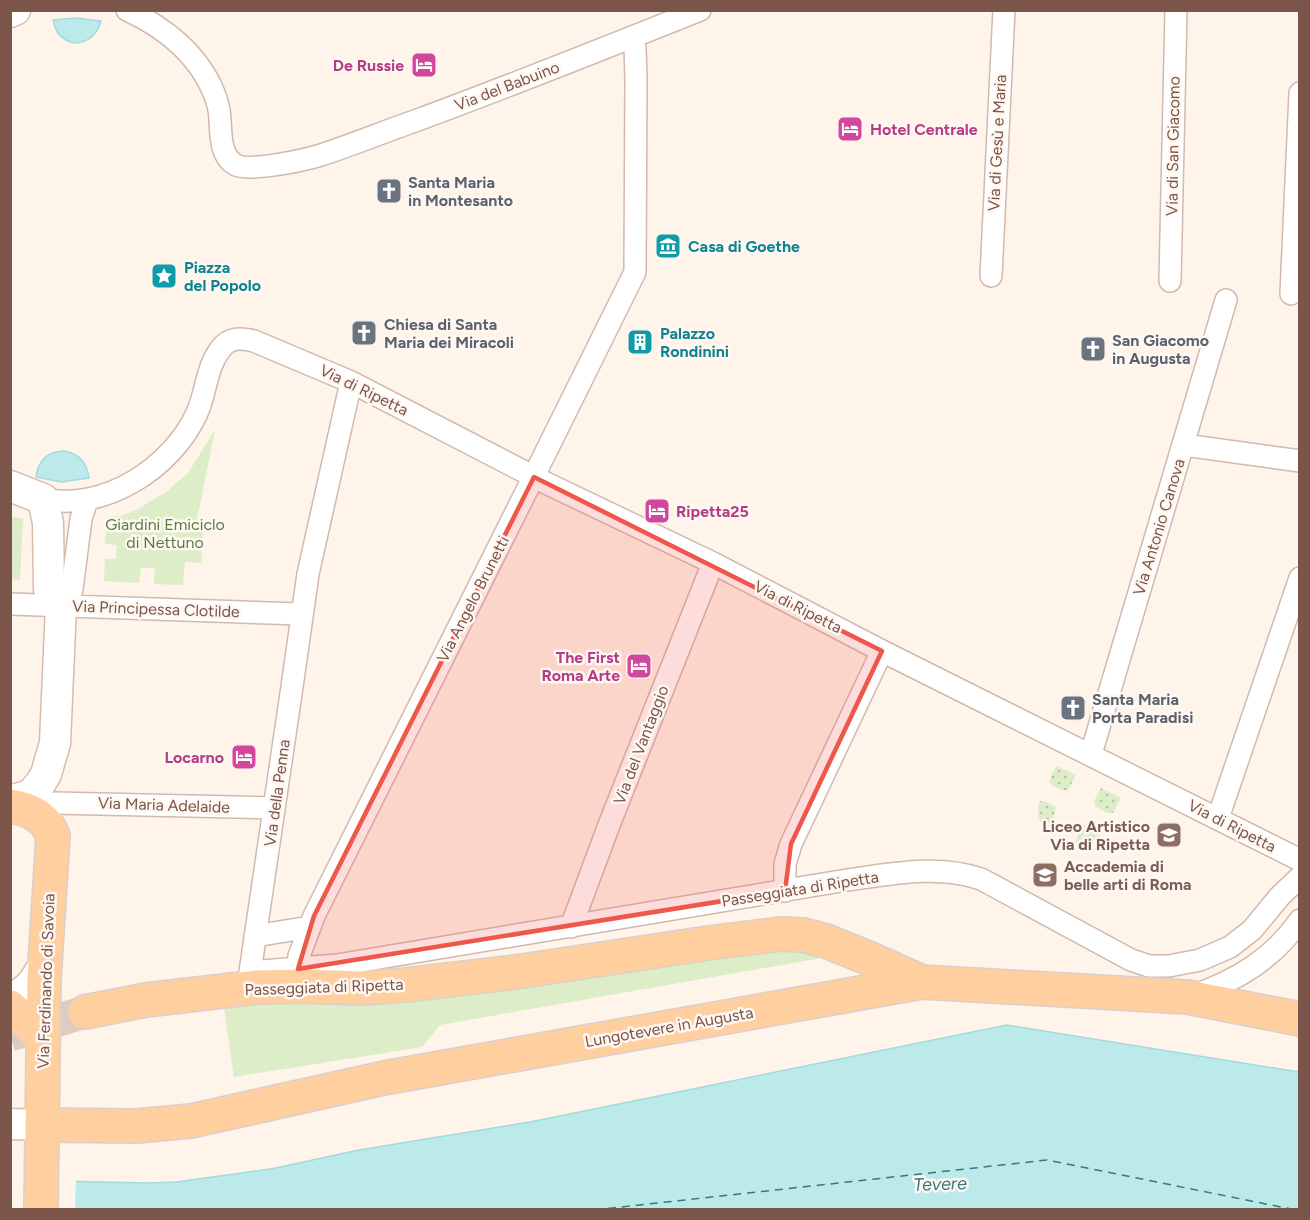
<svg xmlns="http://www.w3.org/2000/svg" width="1310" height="1220" font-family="Figtree,sans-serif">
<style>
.grass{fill:url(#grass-dots)}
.park{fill:#dcedc7}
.water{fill:#bce9ea;stroke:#a2dbdc;stroke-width:1.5}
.pier{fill:#fef4ea}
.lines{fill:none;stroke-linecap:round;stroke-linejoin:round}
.ferry{stroke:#3a7779;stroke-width:1.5;stroke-dasharray:8 6;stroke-linecap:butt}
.primary-tunnel{stroke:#ddccc2;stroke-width:33;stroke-dasharray:33 16;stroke-linecap:butt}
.street-casing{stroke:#d2b9ae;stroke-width:24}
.secondary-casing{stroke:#d7bbae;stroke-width:33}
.primary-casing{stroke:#dacfcc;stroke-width:36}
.street{stroke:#fff;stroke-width:21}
.secondary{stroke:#fff;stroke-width:30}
.primary{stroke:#ffcfa0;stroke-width:33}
.marked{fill:#ee5749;fill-opacity:0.2;stroke:#ee5749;stroke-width:4.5;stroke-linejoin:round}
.labels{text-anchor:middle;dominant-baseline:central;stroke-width:5;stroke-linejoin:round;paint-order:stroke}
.hotel-label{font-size:16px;font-weight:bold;fill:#b23c85;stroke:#fff8f2;text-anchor:end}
.street-label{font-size:16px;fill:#7b554a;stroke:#fff8f2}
.worship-label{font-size:16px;font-weight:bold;fill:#5b616d;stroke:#fff8f2;text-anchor:start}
.culture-label{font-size:16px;font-weight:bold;fill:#0d838f;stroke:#fff8f2;text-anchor:start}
.park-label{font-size:16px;fill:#587b3f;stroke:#fff8f2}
.education-label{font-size:16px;font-weight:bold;fill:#785e54;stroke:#fff8f2;text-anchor:end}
.water-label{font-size:18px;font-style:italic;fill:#3a7779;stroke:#fff8f2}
</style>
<defs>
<pattern id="grass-dots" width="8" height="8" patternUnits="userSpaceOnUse" patternTransform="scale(1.5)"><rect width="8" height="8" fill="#dcedc7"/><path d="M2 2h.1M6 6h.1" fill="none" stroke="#b7c3a4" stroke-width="1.8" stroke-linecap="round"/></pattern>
</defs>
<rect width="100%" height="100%" fill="#fef4ea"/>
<path class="grass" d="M 1056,766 L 1076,775 L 1068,790 C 1062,791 1053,787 1049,782 L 1050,779 Z
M 1101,788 L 1121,798 L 1113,813 L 1107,813 L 1095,806 L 1094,801 Z
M 1040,801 C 1046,801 1053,804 1056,808 L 1054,816 L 1047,830 L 1043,829 C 1039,820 1036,810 1040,801 Z
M 1086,824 C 1091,823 1097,827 1101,830 L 1101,834 C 1095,841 1087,845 1078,846 L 1075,843 L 1083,826 Z"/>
<path class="park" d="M 215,430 L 197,519 L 203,520 L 201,563 L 185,562 L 183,585 L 154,584 L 155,568 L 141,568 L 139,583 L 104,581 L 105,559 L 116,559 L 117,545 L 105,544 L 107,518 L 121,516 L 136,510 L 166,492 L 188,473 Z
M 11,516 L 23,519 L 20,580 L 11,579 Z
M 812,942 L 821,958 L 440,1025 L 422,1047 L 234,1077 L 223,1001 Z"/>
<path class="water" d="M 76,18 L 101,21 C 96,41 73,52 58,33 C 55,29 54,24 53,20 Z
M 63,451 C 79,453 87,463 89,478 L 61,482 L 36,477 C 38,461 47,452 63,451 Z
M 1007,1025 L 1299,1072 L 1299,1209 L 11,1210 L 11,1180 L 148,1183 L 176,1182 L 271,1169 L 359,1150 L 530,1122 Z"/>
<path class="pier" d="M 10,1177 L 76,1178 L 75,1210 L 11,1209 Z"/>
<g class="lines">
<path class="ferry" d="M 594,1210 L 1047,1160 L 1296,1210"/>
<path class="primary-tunnel" d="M 10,1035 L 85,1012"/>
<g class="street-casing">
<path id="street" d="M 127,10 C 164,27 198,54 214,93 C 216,98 218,104 219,110 C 222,127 217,155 236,165 C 250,172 305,160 321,155 C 352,145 383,132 415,121 C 510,86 605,48 700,10
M 991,276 L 1004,10
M 1170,281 L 1176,10
M 1291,294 L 1300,93
M 1184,445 L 1300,461
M 43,499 C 104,512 172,468 197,413 C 207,391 206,364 224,345 C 232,337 243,338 254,341 L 351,382 L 546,483 L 713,563 L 882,651 L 1300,860
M 10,604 L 301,614
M 61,606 L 70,596 L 72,589 L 81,519 L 87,500
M 1091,754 L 1226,300
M 55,803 L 274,808
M 1218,818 L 1300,578
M 785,891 L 785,864 L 791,844 L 882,651
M 571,927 L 609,825 L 713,563
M 255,936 L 310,927
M 298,969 L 299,956 L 314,916 L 528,488 L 635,272 L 636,79 L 635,48 L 632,38
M 262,971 L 337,965 L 847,880 C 891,874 938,864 981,879 L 1131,960 L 1149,966 L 1169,966 L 1200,960 L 1230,947 L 1252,930 L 1280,896 L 1300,877
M 250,972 L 293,680 L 308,574 L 351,382
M 1192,996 C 1236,981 1273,959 1300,920"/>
</g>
<g class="secondary-casing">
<path id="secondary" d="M 10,12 L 15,10
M 10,486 L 43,499 L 48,523 L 49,589 L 52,596 L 61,606 L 55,743 L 46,774 L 40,784 L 33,792 L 27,796 L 10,801
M 10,998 C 29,992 37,978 45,962
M 10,1124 L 42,1125"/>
</g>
<g class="primary-casing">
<path id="primary" d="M 10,806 C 30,809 46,817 53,836 L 44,979 L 41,1210
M 10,1007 L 43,1038
M 85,1012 L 146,1000 L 258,987 L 302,986 L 362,988 L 405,985 L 516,972 L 708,943 L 781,934 L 803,935 L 826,941 L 868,958 L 922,982
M 42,1125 L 137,1126 L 191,1121 L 384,1078 L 922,982 L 1187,997 L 1300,1019"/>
</g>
<use href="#street" class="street"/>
<use href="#secondary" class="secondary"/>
<use href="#primary" class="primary"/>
</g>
<path class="marked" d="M 534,477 L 882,651 L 791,844 L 785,891 L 298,969 L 314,916 Z"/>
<defs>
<g id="hotel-square" transform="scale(1.35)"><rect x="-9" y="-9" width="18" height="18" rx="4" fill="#d1479c" stroke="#fff8f2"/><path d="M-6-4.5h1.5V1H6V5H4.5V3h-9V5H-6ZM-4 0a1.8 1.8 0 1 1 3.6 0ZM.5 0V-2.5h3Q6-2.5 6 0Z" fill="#fff"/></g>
<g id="church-square" transform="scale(1.35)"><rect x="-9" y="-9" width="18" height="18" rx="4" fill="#6b7280" stroke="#fff8f2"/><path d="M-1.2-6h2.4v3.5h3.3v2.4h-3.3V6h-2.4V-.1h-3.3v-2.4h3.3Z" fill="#fff"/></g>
<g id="museum-square" transform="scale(1.35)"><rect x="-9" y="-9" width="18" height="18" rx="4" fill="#0f9aa8" stroke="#fff8f2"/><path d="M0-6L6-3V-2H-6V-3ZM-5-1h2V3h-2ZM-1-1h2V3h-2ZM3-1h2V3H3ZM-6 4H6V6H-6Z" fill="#fff"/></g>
<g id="sight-square" transform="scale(1.35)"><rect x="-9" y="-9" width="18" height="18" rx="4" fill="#0f9aa8" stroke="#fff8f2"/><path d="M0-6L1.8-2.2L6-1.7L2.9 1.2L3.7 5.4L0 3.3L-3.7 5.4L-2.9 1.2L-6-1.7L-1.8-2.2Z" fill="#fff"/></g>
<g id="building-square" transform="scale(1.35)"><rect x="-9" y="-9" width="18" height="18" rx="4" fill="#0f9aa8" stroke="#fff8f2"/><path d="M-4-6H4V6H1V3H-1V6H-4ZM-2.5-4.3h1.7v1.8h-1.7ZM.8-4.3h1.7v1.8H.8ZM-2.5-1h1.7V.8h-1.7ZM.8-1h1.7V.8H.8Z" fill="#fff"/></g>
<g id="school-square" transform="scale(1.35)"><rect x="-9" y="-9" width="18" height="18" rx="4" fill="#8d6e63" stroke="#fff8f2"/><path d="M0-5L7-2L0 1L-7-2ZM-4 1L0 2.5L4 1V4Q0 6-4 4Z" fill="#fff"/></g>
<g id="university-square" transform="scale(1.35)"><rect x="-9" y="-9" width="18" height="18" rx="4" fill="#8d6e63" stroke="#fff8f2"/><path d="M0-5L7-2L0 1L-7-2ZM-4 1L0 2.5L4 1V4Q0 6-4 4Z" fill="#fff"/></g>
</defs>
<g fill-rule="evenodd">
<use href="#hotel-square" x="424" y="65"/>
<use href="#hotel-square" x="850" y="129"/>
<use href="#church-square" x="389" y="191"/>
<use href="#museum-square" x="668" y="246"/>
<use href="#sight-square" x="164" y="276"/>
<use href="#church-square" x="364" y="333"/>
<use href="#building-square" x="640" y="342"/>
<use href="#church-square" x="1093" y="349"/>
<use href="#hotel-square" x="657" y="511"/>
<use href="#hotel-square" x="639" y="666"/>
<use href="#church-square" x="1073" y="708"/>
<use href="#hotel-square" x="244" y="757"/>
<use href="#school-square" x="1169" y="835"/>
<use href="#university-square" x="1045" y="875"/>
</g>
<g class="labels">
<g class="hotel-label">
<text x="404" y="65">De Russie</text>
<text x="870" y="129" text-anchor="start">Hotel Centrale</text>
<text x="676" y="511" text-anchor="start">Ripetta25</text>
<text x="620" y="657">The First<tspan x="620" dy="18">Roma Arte</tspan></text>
<text x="224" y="757">Locarno</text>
</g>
<g class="street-label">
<text transform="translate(507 86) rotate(-21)">Via del Babuino</text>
<text transform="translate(997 143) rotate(-87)">Via di Gesù e Maria</text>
<text transform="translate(1173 146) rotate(-89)">Via di San Giacomo</text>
<text transform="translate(364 390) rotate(26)">Via di Ripetta</text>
<text transform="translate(1159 527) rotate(-73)">Via Antonio Canova</text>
<text transform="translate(473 599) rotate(-63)">Via Angelo Brunetti</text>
<text transform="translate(798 607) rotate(27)">Via di Ripetta</text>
<text transform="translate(156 609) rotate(2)">Via Principessa Clotilde</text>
<text transform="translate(641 745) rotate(-69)">Via del Vantaggio</text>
<text transform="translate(277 793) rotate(-82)">Via della Penna</text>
<text transform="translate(164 805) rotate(2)">Via Maria Adelaide</text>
<text transform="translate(1232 826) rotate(27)">Via di Ripetta</text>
<text transform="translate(800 889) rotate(-9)">Passeggiata di Ripetta</text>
<text transform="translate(46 981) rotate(-88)">Via Ferdinando di Savoia</text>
<text transform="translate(324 987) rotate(-2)">Passeggiata di Ripetta</text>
<text transform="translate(669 1027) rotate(-10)">Lungotevere in Augusta</text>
</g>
<g class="worship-label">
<text x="408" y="182">Santa Maria<tspan x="408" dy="18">in Montesanto</tspan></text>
<text x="384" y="324">Chiesa di Santa<tspan x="384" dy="18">Maria dei Miracoli</tspan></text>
<text x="1112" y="340">San Giacomo<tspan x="1112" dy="18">in Augusta</tspan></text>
<text x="1092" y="699">Santa Maria<tspan x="1092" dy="18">Porta Paradisi</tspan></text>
</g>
<g class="culture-label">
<text x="688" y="246">Casa di Goethe</text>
<text x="184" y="267">Piazza<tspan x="184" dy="18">del Popolo</tspan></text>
<text x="660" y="333">Palazzo<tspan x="660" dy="18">Rondinini</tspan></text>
</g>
<g class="park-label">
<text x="165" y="524">Giardini Emiciclo<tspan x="165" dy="18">di Nettuno</tspan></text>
</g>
<g class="education-label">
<text x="1150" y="826">Liceo Artistico<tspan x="1150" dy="18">Via di Ripetta</tspan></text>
<text x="1064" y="866" text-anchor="start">Accademia di<tspan x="1064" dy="18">belle arti di Roma</tspan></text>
</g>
<g class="water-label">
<text transform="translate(940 1184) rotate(-2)">Tevere</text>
</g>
</g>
<rect width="1310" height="1220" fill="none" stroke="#7b554a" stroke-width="24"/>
</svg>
